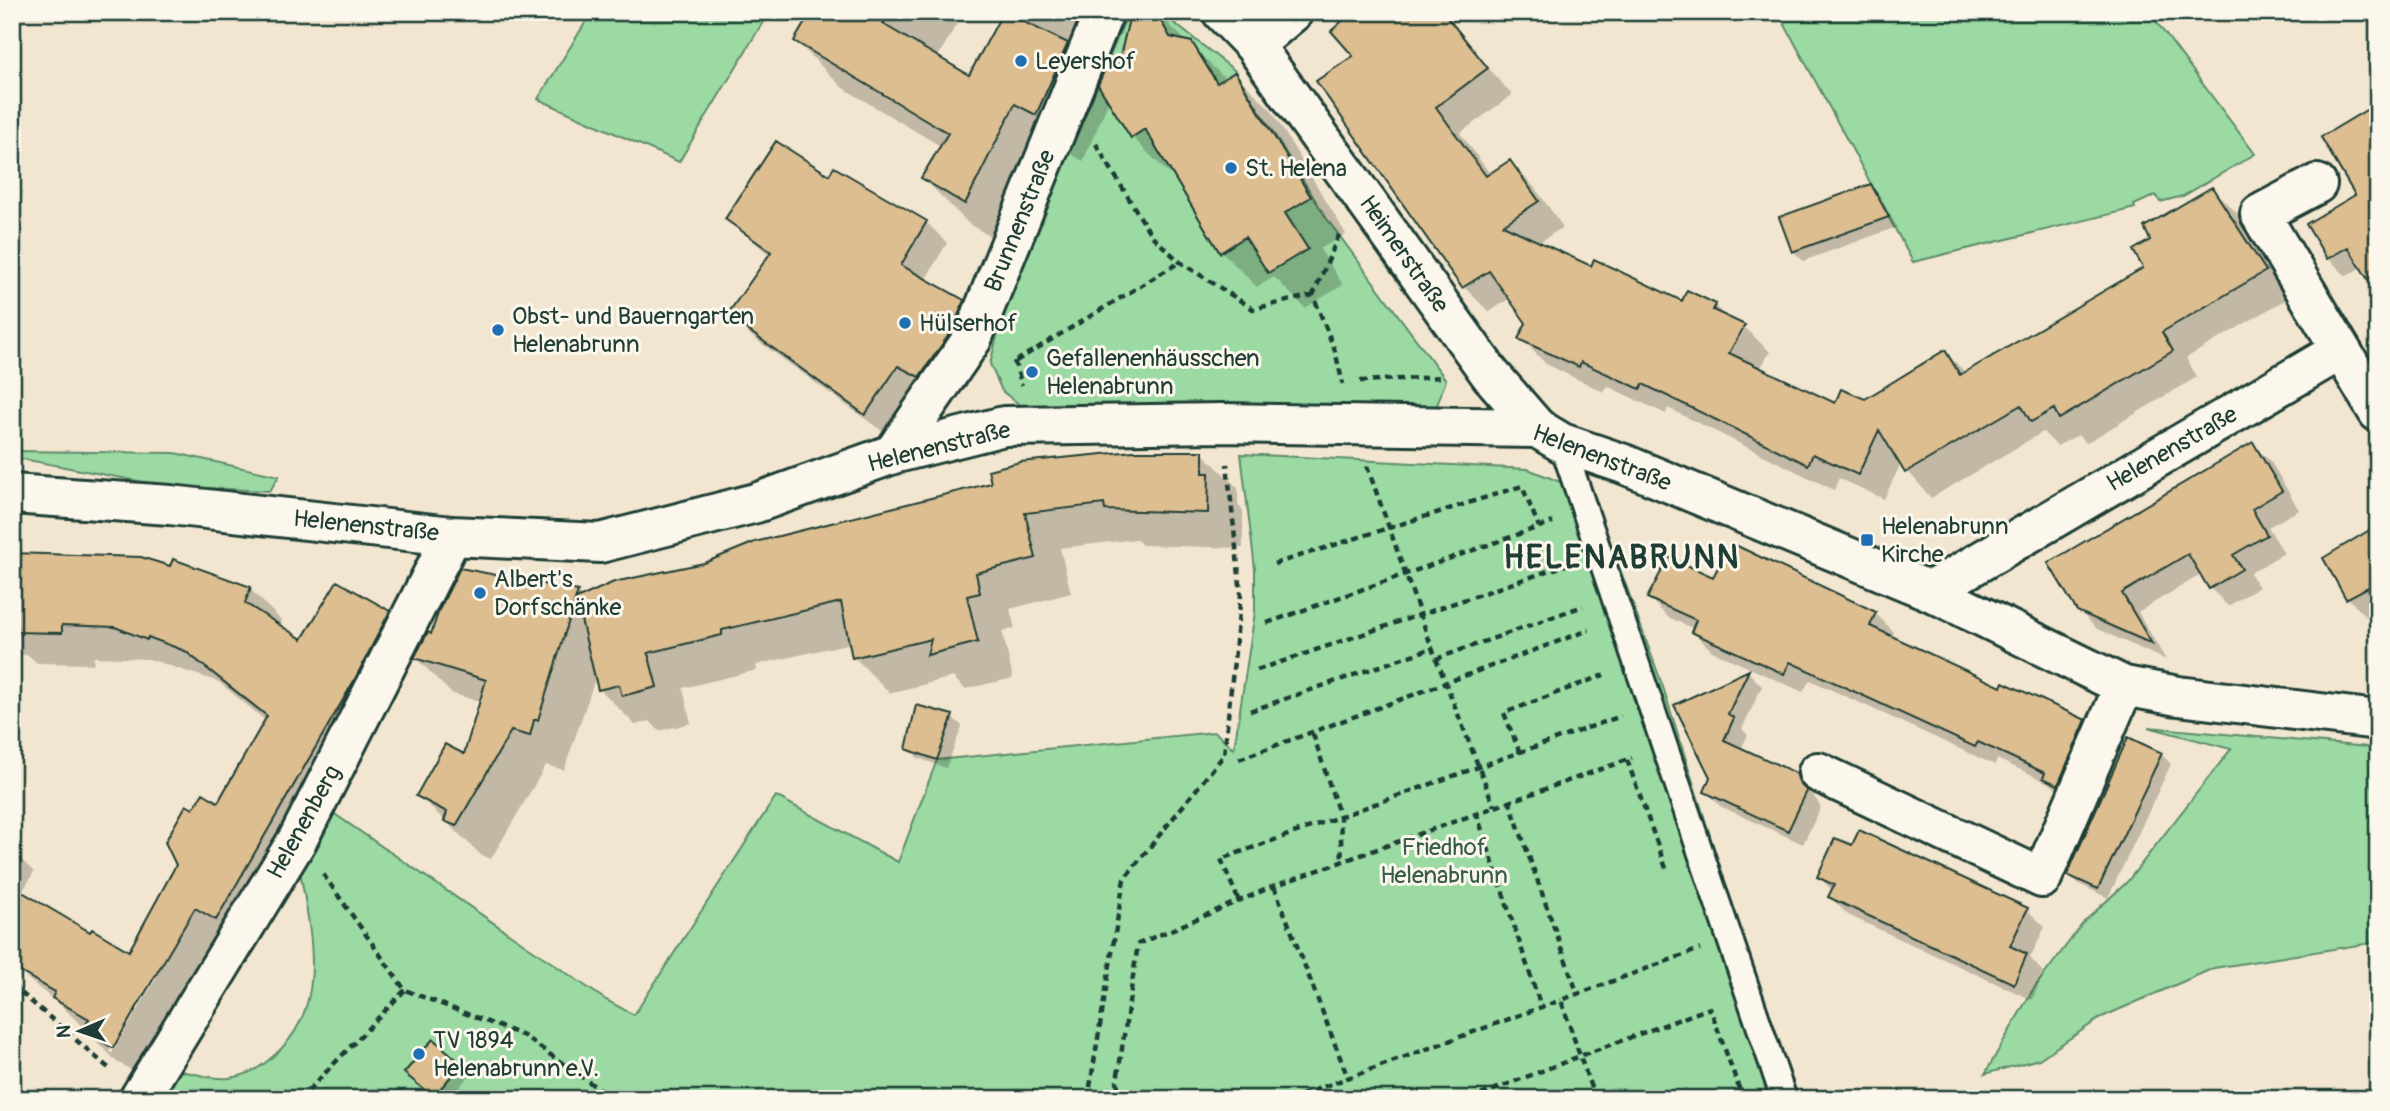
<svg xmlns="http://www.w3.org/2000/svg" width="2390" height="1111" font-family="Pangolin,sans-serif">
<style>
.green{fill:#9bdaa3;stroke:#5d8c6c;stroke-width:2}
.shadow{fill:#0003;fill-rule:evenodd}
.building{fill:#dcbe90;stroke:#1f3d34;stroke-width:2}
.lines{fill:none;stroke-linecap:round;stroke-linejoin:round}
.service-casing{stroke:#1f3d34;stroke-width:30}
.minor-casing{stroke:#1f3d34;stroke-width:44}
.path{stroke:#1f3d34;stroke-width:4.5;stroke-dasharray:7 5;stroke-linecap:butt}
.service{stroke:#fbf7ec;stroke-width:24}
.minor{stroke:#fbf7ec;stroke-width:38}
.poi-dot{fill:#1f6fb2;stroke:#fbf7ec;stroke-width:2.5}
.labels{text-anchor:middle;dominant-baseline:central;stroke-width:6;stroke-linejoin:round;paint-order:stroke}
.poi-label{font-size:24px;fill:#1f3d34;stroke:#fbf7ec;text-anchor:start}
.street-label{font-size:24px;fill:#1f3d34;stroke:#fbf7ec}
.park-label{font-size:24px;fill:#385c4a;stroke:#fbf7ec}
.district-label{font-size:32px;font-weight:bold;letter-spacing:2px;fill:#1f3d34;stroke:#fbf7ec}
</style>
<rect width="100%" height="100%" fill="#f2e6d0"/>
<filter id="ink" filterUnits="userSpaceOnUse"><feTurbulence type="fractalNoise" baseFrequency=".0143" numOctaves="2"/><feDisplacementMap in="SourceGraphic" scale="14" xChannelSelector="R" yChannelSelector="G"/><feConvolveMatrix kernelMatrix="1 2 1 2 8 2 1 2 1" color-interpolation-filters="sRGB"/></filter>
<g filter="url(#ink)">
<path class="green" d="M 592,12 L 769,12 L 679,162 L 538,99 Z
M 1140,12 L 1160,12 L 1234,70 L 1327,219 L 1446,380 L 1436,408 L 1025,409 L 1002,391 L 990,364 L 1005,305 L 1125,20 Z
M 1778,12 L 2149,12 L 2255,154 L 2183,196 L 2160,202 L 2156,195 L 2134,205 L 2135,208 L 1913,262 Z
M 12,451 L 175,453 L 279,476 L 270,491 L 164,486 L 12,457 Z
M 1241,454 L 1528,469 L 1593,495 L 1663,687 L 1760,994 L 1799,1099 L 163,1099 L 180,1071 C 195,1073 214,1080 229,1078 C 251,1075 263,1066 279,1051 C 329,1003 310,930 300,871 L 333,813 L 606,1000 L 634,1015 L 776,796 L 898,862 L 937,760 L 1215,732 L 1234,749 L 1255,612 L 1255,569 Z
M 2148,727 L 2378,748 L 2378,942 L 2214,968 L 2102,1017 L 2039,1059 L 1985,1074 L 2032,991 L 2084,922 L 2127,882 L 2231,749 Z"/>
<path class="shadow" d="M 813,12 L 964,12 L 937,58 L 970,78 L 1003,16 L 997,12 L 1088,12 L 1069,47 L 1102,80 L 1118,72 L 1144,12 L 1156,12 L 1226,79 L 1235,74 L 1271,110 L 1346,234 L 1320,249 L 1343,285 L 1305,308 L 1274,277 L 1257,287 L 1221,251 L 1172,171 L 1168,173 L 1132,137 L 1109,101 L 1083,161 L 1062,149 L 1012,249 L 969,224 L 923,178 L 942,147 L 843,88 L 796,41 ZM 1006,116 L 1010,116 L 980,177 L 977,175 Z
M 1464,40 L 1512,95 L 1460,133 L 1491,175 L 1510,162 L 1535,188 L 1563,227 L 1538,243 L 1591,268 L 1683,303 L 1715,306 L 1728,319 L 1744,327 L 1770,352 L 1760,369 L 1835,405 L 1865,401 L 1945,352 L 1966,373 L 2145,269 L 2152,240 L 2212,189 L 2238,214 L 2290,297 L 2186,358 L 2197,377 L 2086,443 L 2078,435 L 2057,446 L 2043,432 L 1931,498 L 1901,463 L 1884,499 L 1839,478 L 1834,490 L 1668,408 L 1666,414 L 1607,386 L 1604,392 L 1546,364 L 1521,338 L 1528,323 L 1510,298 L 1489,312 L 1464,287 L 1356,56 Z
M 830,178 L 926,222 L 947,243 L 925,280 L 963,301 L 984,322 L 886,434 L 750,335 L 730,315 L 771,256 L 727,219 Z
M 1871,186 L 1880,196 L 1897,227 L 1803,261 L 1793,251 Z
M 2356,194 L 2362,267 L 2346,276 L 2328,258 L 2308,224 Z
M 2253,445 L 2271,462 L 2299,510 L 2268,527 L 2284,553 L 2250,573 L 2259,587 L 2228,606 L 2210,588 L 2202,574 L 2138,612 L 2166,660 L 2097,629 L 2078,610 Z
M 1202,453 L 1238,488 L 1238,505 L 1243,511 L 1243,548 L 1142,545 L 1136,539 L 1060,548 L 1071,593 L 1010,609 L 1015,629 L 1002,631 L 1013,678 L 965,689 L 953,677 L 890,693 L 854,657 L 851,643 L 756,665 L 757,670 L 683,688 L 691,723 L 659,731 L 650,721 L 635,725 L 600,689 L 596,676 L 564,770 L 546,765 L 491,859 L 481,855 L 418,795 L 465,757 L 481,702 L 451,693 L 414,656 L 386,711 L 249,951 L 146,1078 L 117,1062 L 65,1009 L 12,966 L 12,851 L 34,872 L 21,894 L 91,935 L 129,953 L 178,866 L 194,811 L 219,804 L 266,721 L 219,682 L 149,659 L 94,657 L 93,664 L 37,663 L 28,655 L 12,654 L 12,556 L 250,589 L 282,621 L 280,627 L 303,642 L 388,612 L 423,646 L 432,637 L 577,592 L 582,598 ZM 153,977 L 157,977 L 112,1053 L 109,1052 Z
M 2378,527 L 2378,610 L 2366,617 L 2348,598 Z
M 1714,579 L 1875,613 L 1894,632 L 1892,638 L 2002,689 L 2085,721 L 2104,740 L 2064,797 L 2052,785 L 2032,775 L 1997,759 L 1995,765 L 1810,680 L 1803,692 L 1712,651 L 1693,632 L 1694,629 L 1668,617 L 1649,598 Z
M 1748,672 L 1762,686 L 1742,729 L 1748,735 L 1741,749 L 1795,775 L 1810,790 L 1821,807 L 1803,844 L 1720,806 L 1706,791 L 1712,777 L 1677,706 Z
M 917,708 L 952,717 L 962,726 L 946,768 L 918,758 L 908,748 Z
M 2161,754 L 2171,764 L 2108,898 L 2079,884 L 2069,874 Z
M 1819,877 L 2027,910 L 2045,927 L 2030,958 L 2044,973 L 2032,1000 L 1848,915 L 1830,897 L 1833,891 Z
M 433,1042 L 470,1075 L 449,1099 L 436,1099 L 416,1082 Z"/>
<path class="building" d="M 811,12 L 890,12 L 883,24 L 969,75 L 1003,12 L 1068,43 L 1036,115 L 1015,104 L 965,204 L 921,178 L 948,133 L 794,41 Z
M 1140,12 L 1156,12 L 1170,37 L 1192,42 L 1217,83 L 1235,72 L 1311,197 L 1285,213 L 1308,249 L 1268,273 L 1245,237 L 1220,253 L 1145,129 L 1131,138 L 1098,85 L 1107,64 L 1117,69 L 1129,19 Z
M 1352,12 L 1443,12 L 1488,68 L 1436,107 L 1486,176 L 1510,160 L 1539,201 L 1503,225 L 1591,266 L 1594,259 L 1682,301 L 1687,290 L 1716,304 L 1713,310 L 1745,325 L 1729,353 L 1835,403 L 1841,389 L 1865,399 L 1945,350 L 1960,375 L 2143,268 L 2133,250 L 2150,240 L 2144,227 L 2212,187 L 2266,271 L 2162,332 L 2173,351 L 2059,419 L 2054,409 L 2031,422 L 2021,405 L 1905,473 L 1879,430 L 1858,475 L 1813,454 L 1808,465 L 1643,384 L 1640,389 L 1581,362 L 1579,367 L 1518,339 L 1526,323 L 1489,271 L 1462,288 L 1316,81 L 1353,56 L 1331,31 Z
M 2378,103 L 2378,296 L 2348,247 L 2327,259 L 2306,224 L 2355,195 L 2321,137 Z
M 776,141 L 829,175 L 834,167 L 927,221 L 901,265 L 964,300 L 953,329 L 919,377 L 898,366 L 865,415 L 727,315 L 771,252 L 725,219 Z
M 1871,184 L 1889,217 L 1792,252 L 1779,217 Z
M 2253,442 L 2282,491 L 2252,509 L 2267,535 L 2233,555 L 2242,569 L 2209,589 L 2188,554 L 2122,593 L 2152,644 L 2077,611 L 2048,563 Z
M 1134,451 L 1203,451 L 1203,473 L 1209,473 L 1208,513 L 1105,510 L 1104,504 L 1025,513 L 1036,558 L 976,573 L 980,593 L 967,596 L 978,642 L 927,655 L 931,639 L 852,658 L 841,602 L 722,630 L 722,635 L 648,653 L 657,687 L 622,696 L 619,685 L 598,690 L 576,599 L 614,582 L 704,563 L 755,542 L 991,483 L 988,470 L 1020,462 Z
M 2378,525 L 2378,582 L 2346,599 L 2323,558 Z
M 1731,543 L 1876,612 L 1870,626 L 2001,687 L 2003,682 L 2086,720 L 2058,785 L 2043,778 L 2045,773 L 2011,757 L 1978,742 L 1975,747 L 1790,662 L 1784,674 L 1691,632 L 1696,620 L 1647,598 L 1669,557 L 1713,577 Z
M 12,553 L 141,557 L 170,566 L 173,559 L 251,587 L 245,603 L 302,639 L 337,581 L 390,611 L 355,679 L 216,920 L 195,908 L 113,1048 L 83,1030 L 89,1019 L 52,998 L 55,992 L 12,967 L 12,886 L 90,932 L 92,929 L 129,951 L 176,865 L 165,842 L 186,805 L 193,809 L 203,793 L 218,802 L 267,716 L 185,651 L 148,637 L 147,640 L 115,627 L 62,625 L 62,633 L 12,632 Z
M 460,568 L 578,591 L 538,720 L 534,720 L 530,736 L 511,731 L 456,826 L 444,821 L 447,812 L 416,796 L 445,744 L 464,754 L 486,680 L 414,658 L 428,632 L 431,634 L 439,610 Z
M 1749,670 L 1728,714 L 1734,718 L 1724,740 L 1796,773 L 1800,784 L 1807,791 L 1788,831 L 1704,792 L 1710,777 L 1674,705 Z
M 916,705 L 953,715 L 937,760 L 906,749 Z
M 2128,737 L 2162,753 L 2098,889 L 2067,875 Z
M 1859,830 L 2028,908 L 2010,946 L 2027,954 L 2014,984 L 1828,897 L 1834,885 L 1817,877 L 1835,838 L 1852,845 Z
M 433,1039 L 462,1064 L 433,1097 L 404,1073 Z"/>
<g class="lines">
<g class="service-casing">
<path id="service" d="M 1562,443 L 1784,1099"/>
</g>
<g class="minor-casing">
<path id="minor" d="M 1222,12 L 1254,45 L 1490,374 L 1537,428
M 1254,45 L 1293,12
M 2317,184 L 2260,214 L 2378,412
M 893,454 L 972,339 L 1104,12
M 12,494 L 170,505 L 452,536 L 600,543 L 756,503 L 893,454 L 1004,426 L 1222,423 L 1537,428 L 1562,443 L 1624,464 L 1930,591 L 2124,686 L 2178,696 L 2378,720
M 1930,591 L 2341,350
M 1818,772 L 2042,878 L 2124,686
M 139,1099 L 298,839 L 452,536"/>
</g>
<path class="path" d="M 1096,144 L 1151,235 L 1180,262 L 1253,309 L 1313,295
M 1339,235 L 1313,295 L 1335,351 L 1343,384
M 1014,361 L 1022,385
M 1016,361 L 1180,262
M 1360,381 L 1442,377
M 1367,466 L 1432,648 L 1494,806
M 1274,564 L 1522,486 L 1539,527
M 1267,623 L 1553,522
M 1436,659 L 1583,606
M 1257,670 L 1569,564
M 1250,711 L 1432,648
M 1313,734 L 1340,817 L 1342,861
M 1520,753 L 1504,713 L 1604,675
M 1239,759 L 1589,630
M 1627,760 L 1667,871
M 1509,800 L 1578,995
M 1476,812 L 1541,1007
M 323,874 L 405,990 L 524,1036 L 613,1099
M 1274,886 L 1348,1078
M 1238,899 L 1221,859 L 1621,716
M 12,985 L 111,1070
M 300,1099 L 405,990
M 1088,1099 L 1124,879 L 1224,755 L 1241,594 L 1227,464
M 1120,1099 L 1117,1081 L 1138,944 L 1274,886 L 1632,758
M 1290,1099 L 1561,1000
M 1470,1099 L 1580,1056 L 1561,1000 L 1700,949
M 1595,1099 L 1580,1056 L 1710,1008 L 1743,1099"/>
<use href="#service" class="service"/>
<use href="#minor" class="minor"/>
</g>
</g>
<g class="poi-dot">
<circle cx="1021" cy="61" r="7"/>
<circle cx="1231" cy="168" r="7"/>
<circle cx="905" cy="323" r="7"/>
<circle cx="498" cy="330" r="7"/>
<circle cx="1032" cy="372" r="7"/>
<rect x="1860" y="533" width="14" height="14" rx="3.5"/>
<circle cx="480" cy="593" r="7"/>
<circle cx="419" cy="1054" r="7"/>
</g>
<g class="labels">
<g class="poi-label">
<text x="1035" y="61">Leyershof</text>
<text x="1245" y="168">St. Helena</text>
<text x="512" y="316">Obst- und Bauerngarten<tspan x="512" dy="28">Helenabrunn</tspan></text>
<text x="919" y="323">Hülserhof</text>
<text x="1046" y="358">Gefallenenhäusschen<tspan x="1046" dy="28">Helenabrunn</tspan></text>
<text x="1881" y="526">Helenabrunn<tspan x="1881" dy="28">Kirche</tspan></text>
<text x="494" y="579">Albert's<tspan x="494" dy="28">Dorfschänke</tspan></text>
<text x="433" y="1040">TV 1894<tspan x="433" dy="28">Helenabrunn e.V.</tspan></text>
</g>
<g class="street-label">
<text transform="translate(1020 221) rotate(-68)">Brunnenstraße</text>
<text transform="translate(1404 254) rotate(55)">Heimerstraße</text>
<text transform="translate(939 447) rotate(-14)">Helenenstraße</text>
<text transform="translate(2172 449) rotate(-30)">Helenenstraße</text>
<text transform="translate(1602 458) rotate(21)">Helenenstraße</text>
<text transform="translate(366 526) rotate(6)">Helenenstraße</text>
<text transform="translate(304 822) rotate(-61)">Helenenberg</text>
</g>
<g class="park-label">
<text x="1444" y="847">Friedhof<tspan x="1444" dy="28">Helenabrunn</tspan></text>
</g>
<g class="district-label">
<text x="1622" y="558">HELENABRUNN</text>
</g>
</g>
<rect width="2390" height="1111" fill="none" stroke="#fbf7ec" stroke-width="42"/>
<rect x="21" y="21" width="2348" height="1069" fill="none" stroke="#1f3d34" stroke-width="2.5" filter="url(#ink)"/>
<g transform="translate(80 1031) rotate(268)" stroke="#fbf7ec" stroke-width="5" paint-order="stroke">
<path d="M0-5L12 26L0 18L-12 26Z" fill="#1f3d34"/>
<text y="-10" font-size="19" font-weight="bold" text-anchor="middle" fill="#1f3d34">N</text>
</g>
</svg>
